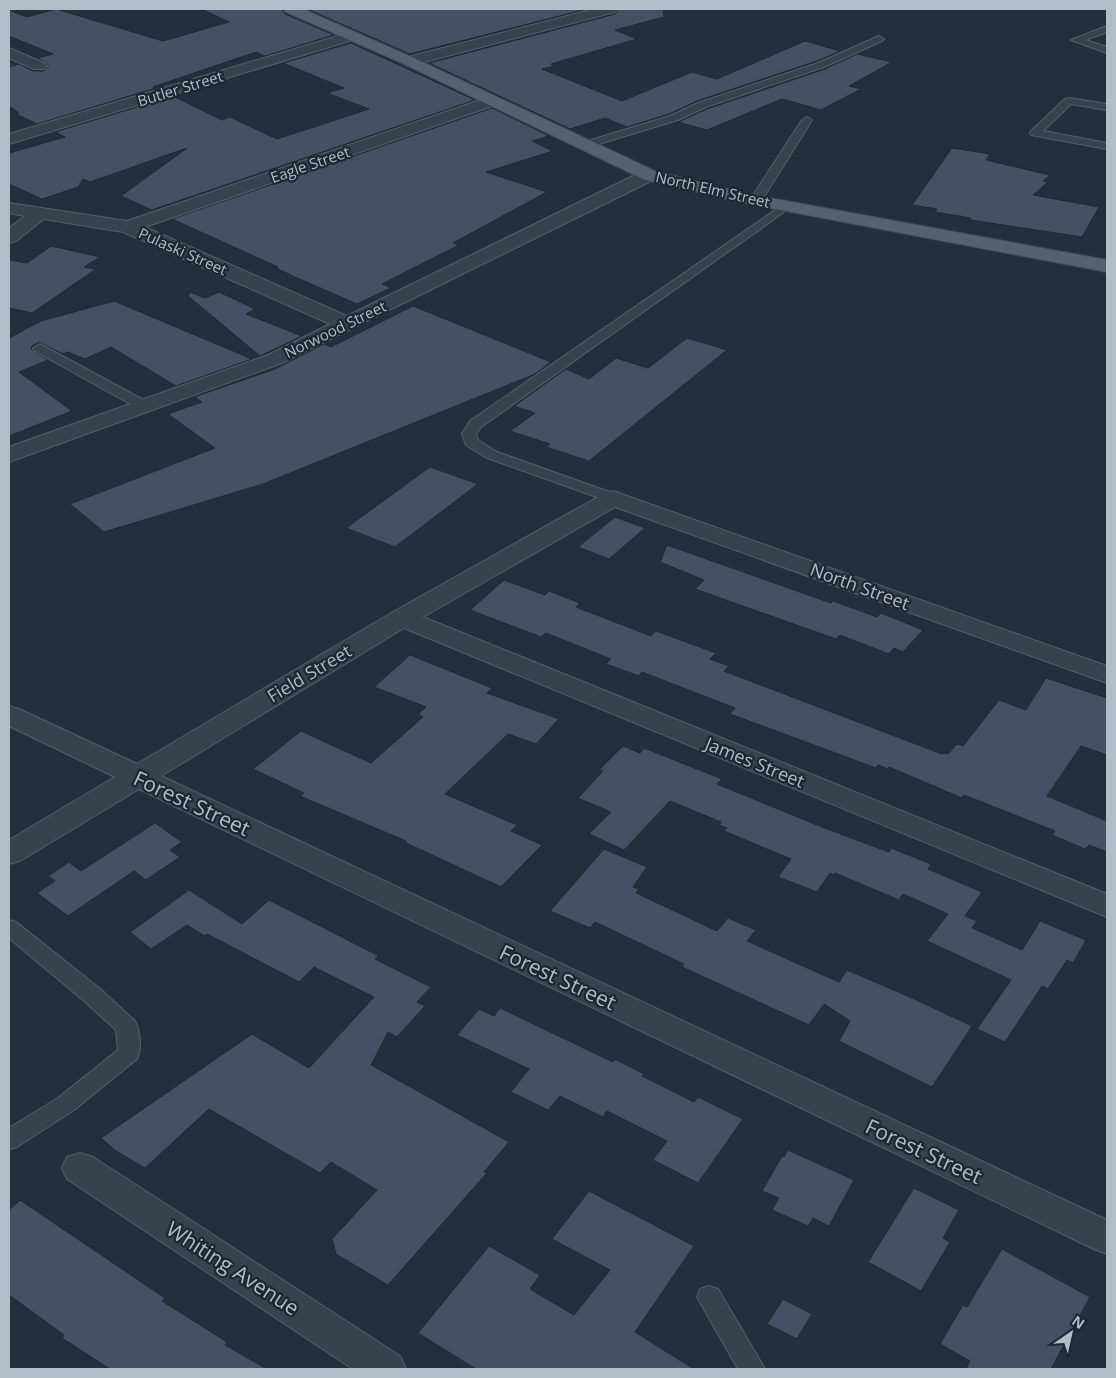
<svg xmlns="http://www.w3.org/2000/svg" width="1116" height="1378" font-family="'Open Sans',sans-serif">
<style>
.building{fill:#455162;stroke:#1f2835}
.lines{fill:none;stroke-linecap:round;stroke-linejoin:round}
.service-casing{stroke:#565f6c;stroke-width:2}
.minor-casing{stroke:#565f6c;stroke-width:2}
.primary-casing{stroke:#414a57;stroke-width:2}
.service{fill:#38414e;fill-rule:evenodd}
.minor{fill:#38414e;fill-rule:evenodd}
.primary{fill:#56606e;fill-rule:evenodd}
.labels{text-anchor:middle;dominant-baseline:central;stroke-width:4.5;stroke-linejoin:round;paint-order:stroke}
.far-street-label{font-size:15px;fill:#b4bcc9;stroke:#1d2633}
.street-label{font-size:18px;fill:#b4bcc9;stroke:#1d2633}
.near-street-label{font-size:21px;fill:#b4bcc9;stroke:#1d2633}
</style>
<rect width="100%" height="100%" fill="#242f3e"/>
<path class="building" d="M 56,9 L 163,41 L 229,22 L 201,9 L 282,9 L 285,14 L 334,35 L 265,56 L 256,52 L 153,87 L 156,88 L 37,124 L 16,114 L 19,113 L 9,106 L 9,67 L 19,64 L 33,71 L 44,71 L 48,67 L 48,65 L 38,58 L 53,54 L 9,36 L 9,10 L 27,17 Z
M 307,9 L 587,9 L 410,54 Z
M 619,9 L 663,9 L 664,17 L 615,30 L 637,39 L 551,64 L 555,66 L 542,69 L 622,101 L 692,72 L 717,79 L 805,41 L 840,51 L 817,61 L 697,101 L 669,114 L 627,127 L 605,118 L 570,129 L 429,63 L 615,14 Z
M 351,43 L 475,100 L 152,210 L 121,196 L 187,148 L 90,182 L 83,179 L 78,187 L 42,199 L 9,184 L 9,153 L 65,137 L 55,132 L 173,96 L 222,120 L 230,117 L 277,139 L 369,109 L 327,93 L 344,88 L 283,63 Z
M 857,54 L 892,62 L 849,86 L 861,89 L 821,110 L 782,99 L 707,130 L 678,122 L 707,109 L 825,69 Z
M 492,108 L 549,136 L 532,141 L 553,151 L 486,172 L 547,192 L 453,243 L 459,245 L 382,284 L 391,288 L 357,304 L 295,277 L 276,268 L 278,267 L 172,219 Z
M 952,148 L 990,154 L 986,160 L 1050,175 L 1043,181 L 1048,182 L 1033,195 L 1099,207 L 1082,237 L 970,220 L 971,218 L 935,212 L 937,209 L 912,205 Z
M 51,246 L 100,257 L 84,267 L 96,269 L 32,313 L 9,308 L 9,260 L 27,263 Z
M 190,292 L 205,298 L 219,292 L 255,309 L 246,314 L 302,336 L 260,356 L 188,296 Z
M 114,301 L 252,359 L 176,386 L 111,347 L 85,359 L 68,352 L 63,354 L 39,342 L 32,346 L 31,349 L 48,360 L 19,372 L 72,411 L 9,436 L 9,338 L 41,321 Z
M 413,306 L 551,362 L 535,374 L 263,484 L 104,532 L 70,504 L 215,448 L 168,414 L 202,402 L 194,397 L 275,369 L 324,344 L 331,347 Z
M 687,338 L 727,350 L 589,461 L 546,447 L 550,444 L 510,431 L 535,413 L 514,406 L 566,369 L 589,379 L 616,358 L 648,368 Z
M 430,467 L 478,484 L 395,547 L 346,528 Z
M 615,517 L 645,528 L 609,559 L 578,547 Z
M 667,545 L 831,603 L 833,601 L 877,617 L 881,613 L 923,630 L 903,652 L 894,648 L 889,654 L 840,635 L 836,639 L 695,589 L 704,580 L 660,562 Z
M 504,580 L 545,595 L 549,591 L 580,603 L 576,607 L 651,636 L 656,631 L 716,653 L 710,659 L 729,666 L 724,671 L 942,754 L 944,753 L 948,754 L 957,744 L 963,746 L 999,700 L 1026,710 L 1046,678 L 1107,698 L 1107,755 L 1081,746 L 1047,796 L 1107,821 L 1107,852 L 1089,845 L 1085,849 L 1052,835 L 1055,831 L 964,795 L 962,798 L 889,767 L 888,769 L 878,765 L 876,768 L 730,714 L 735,708 L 642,672 L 639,676 L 606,664 L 611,659 L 546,633 L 541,637 L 470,610 Z
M 410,655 L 492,688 L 487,693 L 559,719 L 536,744 L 508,734 L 445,794 L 517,825 L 511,831 L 542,845 L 501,887 L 404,842 L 406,841 L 300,796 L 304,793 L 253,769 L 301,731 L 371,763 L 423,717 L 418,714 L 426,707 L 374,687 Z
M 623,746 L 640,753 L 644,748 L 722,779 L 717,784 L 822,827 L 889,852 L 891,848 L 931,864 L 928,869 L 982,892 L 965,916 L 977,921 L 972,928 L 1022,950 L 1040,921 L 1086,940 L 1073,963 L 1067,960 L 1048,989 L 1042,986 L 1005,1042 L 977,1029 L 1011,980 L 927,941 L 948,914 L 903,894 L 899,900 L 835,873 L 834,875 L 830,873 L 817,892 L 778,877 L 791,859 L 724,831 L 727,828 L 719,825 L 721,822 L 670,801 L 624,850 L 589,834 L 611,812 L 578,798 L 603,771 L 599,770 Z
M 155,823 L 182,842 L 170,850 L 180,857 L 146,880 L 134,871 L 68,916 L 37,893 L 55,881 L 48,876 L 69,862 L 81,871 Z
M 604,849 L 647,867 L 633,887 L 639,889 L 636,893 L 717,931 L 728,918 L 756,930 L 747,941 L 839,982 L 847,970 L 910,997 L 972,1026 L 932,1087 L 839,1041 L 850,1021 L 824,1004 L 809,1025 L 682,967 L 684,964 L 595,922 L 590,928 L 550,911 Z
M 189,890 L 242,924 L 269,900 L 379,956 L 375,959 L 431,987 L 417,1002 L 425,1006 L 397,1037 L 388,1032 L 371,1065 L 509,1142 L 484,1172 L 487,1173 L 388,1285 L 336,1254 L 332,1239 L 377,1190 L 331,1162 L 320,1173 L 209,1109 L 145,1168 L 116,1151 L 101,1138 L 252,1034 L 309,1068 L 374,997 L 314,967 L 299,982 L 207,934 L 205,936 L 187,925 L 151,949 L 130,932 Z
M 500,1008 L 613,1062 L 615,1059 L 644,1074 L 642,1076 L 694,1102 L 698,1097 L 743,1119 L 698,1183 L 653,1160 L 667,1141 L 607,1111 L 603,1117 L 560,1096 L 548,1110 L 511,1092 L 529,1069 L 457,1035 L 479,1009 L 494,1016 Z
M 788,1150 L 854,1180 L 829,1226 L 813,1218 L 808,1226 L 772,1210 L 779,1198 L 762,1191 L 782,1156 L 784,1157 Z
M 914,1188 L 959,1210 L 943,1238 L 950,1242 L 921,1291 L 868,1262 Z
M 589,1191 L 694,1246 L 635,1332 L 694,1369 L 476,1369 L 418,1333 L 489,1246 L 540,1275 L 530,1289 L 574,1315 L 610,1270 L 552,1239 Z
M 20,1200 L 165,1298 L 162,1301 L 227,1342 L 225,1345 L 267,1369 L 110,1369 L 62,1338 L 64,1335 L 9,1295 L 9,1210 Z
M 1002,1249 L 1090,1297 L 1051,1369 L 966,1369 L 970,1361 L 940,1344 L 963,1305 L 967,1307 Z
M 783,1299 L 812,1314 L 797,1339 L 767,1324 Z"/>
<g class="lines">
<g class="service-casing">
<path id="service" d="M 1107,26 L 1107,32 L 1085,40 L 1107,47 L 1107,53 L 1071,40 Z
M 879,36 L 884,39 L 882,41 L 824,67 L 706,107 L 678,120 L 589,147 L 585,148 L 580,145 L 581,143 L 670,116 L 698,103 L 818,63 Z
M 1069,98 L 1107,104 L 1107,110 L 1071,104 L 1043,131 L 1107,143 L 1107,149 L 1031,135 L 1030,133 L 1031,131 L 1065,99 Z
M 807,117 L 812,120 L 762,200 L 756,203 L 752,202 L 750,200 L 802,120 Z
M 787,202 L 791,203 L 793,205 L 791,207 L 481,427 L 476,434 L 478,440 L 497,452 L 618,495 L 621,498 L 618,501 L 608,501 L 487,458 L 466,445 L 462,434 L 470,421 Z
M 40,344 L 149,403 L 151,406 L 144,410 L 139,409 L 35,351 L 33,348 Z
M 9,920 L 16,922 L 99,988 L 135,1021 C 140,1031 142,1049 137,1059 L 74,1110 L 17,1147 L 9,1149 L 9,1128 L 58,1098 L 118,1050 L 116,1030 L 83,1000 L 9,938 Z
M 709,1286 L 718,1289 L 765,1369 L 738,1369 L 697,1297 L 700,1289 Z"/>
</g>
<g class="minor-casing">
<path id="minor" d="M 594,9 L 617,9 L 615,12 L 409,66 L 404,64 L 401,61 L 404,58 Z
M 351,32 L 356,33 L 358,36 L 356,39 L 9,144 L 9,134 Z
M 9,48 L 44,63 L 47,66 L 44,69 L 34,69 L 9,58 Z
M 492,96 L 498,98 L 500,101 L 498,104 L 145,227 L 347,316 L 643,171 L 649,170 L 655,171 L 658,175 L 655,179 L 282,363 L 9,462 L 9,447 L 268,355 L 330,324 L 123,232 L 44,219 L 16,241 L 9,243 L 9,228 L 25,216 L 9,213 L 9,203 L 127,221 Z
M 613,491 L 1107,666 L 1107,683 L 615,507 L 423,617 L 1107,894 L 1107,917 L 404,628 L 161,776 L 1107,1220 L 1107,1254 L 1094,1249 L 139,789 L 20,861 L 9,864 L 9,840 L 115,777 L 9,726 L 9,706 L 19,709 L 137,764 L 393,612 L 605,493 Z
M 80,1153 L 93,1157 L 400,1356 L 406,1369 L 353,1369 L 67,1179 L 62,1168 L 67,1157 Z"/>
</g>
<g class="primary-casing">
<path id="primary" d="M 284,9 L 303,9 L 414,58 L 655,171 L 743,193 L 1107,260 L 1107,272 L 743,203 L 643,179 L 404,64 L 286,12 Z"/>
</g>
<use href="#service" class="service"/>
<use href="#minor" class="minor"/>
<use href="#primary" class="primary"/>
</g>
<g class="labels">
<g class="far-street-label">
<text transform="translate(180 88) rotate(-17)">Butler Street</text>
<text transform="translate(310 164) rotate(-19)">Eagle Street</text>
<text transform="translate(713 189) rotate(13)">North Elm Street</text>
<text transform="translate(183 251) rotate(24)">Pulaski Street</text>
<text transform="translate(335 329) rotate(-26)">Norwood Street</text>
</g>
<g class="street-label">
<text transform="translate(860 586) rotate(20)">North Street</text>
<text transform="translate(309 673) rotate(-31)">Field Street</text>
<text transform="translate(755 762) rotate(22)">James Street</text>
</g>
<g class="near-street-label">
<text transform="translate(192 803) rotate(25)">Forest Street</text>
<text transform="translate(558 977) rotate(25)">Forest Street</text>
<text transform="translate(924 1151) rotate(25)">Forest Street</text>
<text transform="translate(233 1268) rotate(33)">Whiting Avenue</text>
</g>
</g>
<rect width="1116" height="1378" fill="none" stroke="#b4bcc9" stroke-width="20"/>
<g transform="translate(1071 1333) rotate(34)" stroke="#1d2633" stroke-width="4" paint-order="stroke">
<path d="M0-4L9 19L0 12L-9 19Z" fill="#b4bcc9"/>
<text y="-8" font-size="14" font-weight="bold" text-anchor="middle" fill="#b4bcc9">N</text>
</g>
</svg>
